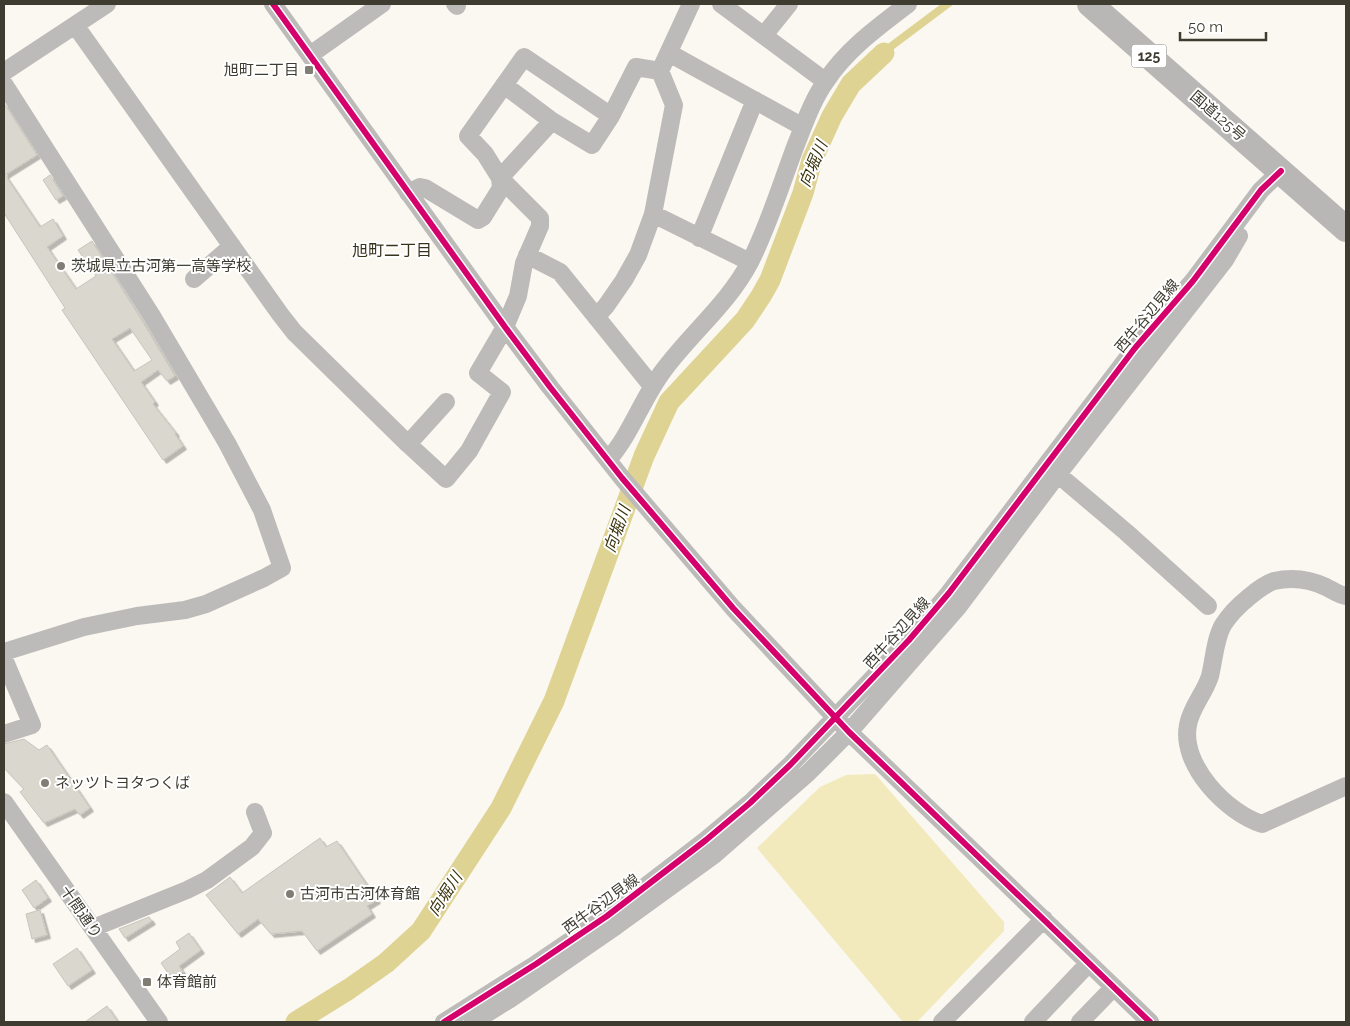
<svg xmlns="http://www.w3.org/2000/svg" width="1350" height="1026" font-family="Raleway,'Noto Sans JP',sans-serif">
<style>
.green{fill:#f2eabc}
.water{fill:#dfd394}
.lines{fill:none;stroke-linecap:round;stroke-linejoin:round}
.river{stroke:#dfd394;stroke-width:21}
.building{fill:#d9d7ce;stroke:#c7c5bc;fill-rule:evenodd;filter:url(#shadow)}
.minor{stroke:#bcbbba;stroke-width:18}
.highway{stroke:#b9b7b6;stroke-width:26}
.cycleway-casing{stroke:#fff;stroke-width:9}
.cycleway{stroke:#d6006c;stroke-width:6}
.poi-dot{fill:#807e74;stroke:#fff;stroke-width:2}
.labels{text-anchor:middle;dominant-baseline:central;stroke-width:4;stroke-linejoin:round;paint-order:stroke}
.shield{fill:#fff;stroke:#78766f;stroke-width:1}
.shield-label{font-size:14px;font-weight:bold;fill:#3e3c31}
.poi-label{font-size:15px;fill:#3e3c31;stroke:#fff;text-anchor:start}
.street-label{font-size:15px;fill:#3e3c31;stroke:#fff}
.water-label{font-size:16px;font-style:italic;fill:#3b340e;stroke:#fff}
.neighbourhood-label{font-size:16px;fill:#37331c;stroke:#fff}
</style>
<defs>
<filter id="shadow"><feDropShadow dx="3.5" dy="3.5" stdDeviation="0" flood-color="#0004"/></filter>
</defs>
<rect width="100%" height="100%" fill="#faf8f0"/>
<path class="green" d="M 875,774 L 1004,922 L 1004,931 L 917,1022 L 903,1022 L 757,848 L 820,787 L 846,775 Z"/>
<path class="water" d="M 941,4 L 954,4 L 890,52 L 865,75 L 860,70 L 885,46 Z"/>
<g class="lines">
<path class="river" d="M 296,1022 L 349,989 L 386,963 L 421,931 L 501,808 L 554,701 L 644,456 L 669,402 L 745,320 L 761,296 L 770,280 L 803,193 L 812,160 L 832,116 L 851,84 L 884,53"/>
</g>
<path class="building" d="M 4,103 L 37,155 L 5,175 L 40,227 L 53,219 L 63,236 L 47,247 L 76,289 L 96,276 L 78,250 L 92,241 L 143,322 L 175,376 L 167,381 L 158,370 L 141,382 L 155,402 L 153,404 L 176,433 L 175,434 L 183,446 L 163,460 L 62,310 L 65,308 L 4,213 ZM 130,328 L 152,360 L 134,371 L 112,339 Z
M 50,175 L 63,196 L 56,200 L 43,180 Z
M 24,739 L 39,750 L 47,745 L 90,808 L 80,815 L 75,809 L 44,823 L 20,792 L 24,789 L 4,768 L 4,744 Z
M 320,838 L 326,847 L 337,841 L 377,900 L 367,906 L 372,914 L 317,951 L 302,931 L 271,934 L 258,919 L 238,934 L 206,895 L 230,877 L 242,893 Z
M 36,880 L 48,898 L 34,908 L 22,890 Z
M 40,910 L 47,935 L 32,939 L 26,914 Z
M 149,917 L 152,921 L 125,938 L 119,929 Z
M 189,933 L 201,950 L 179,966 L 183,972 L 172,979 L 161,963 L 180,949 L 176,942 Z
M 77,948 L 92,970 L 68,986 L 53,964 Z
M 107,1006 L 118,1022 L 85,1022 Z"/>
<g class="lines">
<path class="minor" d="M 273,4 L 505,327 L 550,387 L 622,478 L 733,608 L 849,732 L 1150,1022
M 455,4 L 457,6
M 721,4 L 825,81
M 75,25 L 280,314 L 294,332 L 408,444 L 446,479 L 469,451 L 502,392 L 478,373 L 505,327 L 518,296 L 524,263 L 540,226 L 540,218 L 500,178 L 485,154 L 468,136 L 524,57 L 611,116
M 764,35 L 789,4
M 669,53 L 803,127
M 310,55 L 382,4
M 4,72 L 107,4
M 4,84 L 152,316 L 227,443 L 262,510 L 282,568 L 264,578 L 206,604 L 185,610 L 137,616 L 84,627 L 4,652
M 504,85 L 552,121 L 592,145 L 611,116 L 636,67 L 660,71 L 691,4
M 408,193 L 420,187 L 425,188 L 478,220 L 483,217 L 501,188 L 500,178 L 552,121
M 653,214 L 750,262
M 699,238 L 755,100
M 527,255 L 560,272 L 652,386
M 194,279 L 232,246
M 596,317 L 606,306 L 624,280 L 638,255 L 653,214 L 674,105 L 660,71
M 408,444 L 446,402
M 608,460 C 631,434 642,399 663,371 C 691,333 728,304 750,262 C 769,225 782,181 797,142 C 805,122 813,99 826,81 C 847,49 878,27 908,4
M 1048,466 L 1126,532 L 1208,606
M 1346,596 C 1339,595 1332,590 1326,587 C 1309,579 1292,577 1274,581 C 1265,584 1256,591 1249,597 C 1239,605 1230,614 1223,625 C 1215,639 1214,660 1210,676 C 1205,693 1191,707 1188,725 C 1180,765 1227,813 1262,824 L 1346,786
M 4,659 L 32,725 L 4,734
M 4,802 L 159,1022
M 93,928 L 187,890 L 207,880 L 252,847 L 263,833 L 255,812
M 444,1022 L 536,964 L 607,916 L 706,840 L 750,803 L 791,764 L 909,640 L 949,593 L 1135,348 L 1193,281 L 1261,190 L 1281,171
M 473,1022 L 510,999 L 616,926 L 714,855 L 808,773 L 849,732 L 958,607 L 1058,474 L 1225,260 L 1239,236
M 942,1022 L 1044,919
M 1033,1022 L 1089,963
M 1080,1022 L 1114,987"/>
<path class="highway" d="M 1090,4 L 1346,229"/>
<g class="cycleway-casing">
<path id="cycleway" d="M 273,4 L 505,327 L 550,387 L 622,478 L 733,608 L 849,732 L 1150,1022
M 444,1022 L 536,964 L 607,916 L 706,840 L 750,803 L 791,764 L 909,640 L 949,593 L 1135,348 L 1193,281 L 1261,190 L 1281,171"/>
</g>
<use href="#cycleway" class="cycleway"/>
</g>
<g class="poi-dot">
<rect x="304" y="65" width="10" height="10" rx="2.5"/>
<circle cx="61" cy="266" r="5"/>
<circle cx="45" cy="783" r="5"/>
<circle cx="290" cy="894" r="5"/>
<rect x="142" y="977" width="10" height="10" rx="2.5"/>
</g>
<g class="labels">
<rect class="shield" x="1131.5" y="44.5" width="35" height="23" rx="4"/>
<g class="shield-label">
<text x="1149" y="56">125</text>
</g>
<g class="poi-label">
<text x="299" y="70" text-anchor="end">旭町二丁目</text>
<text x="71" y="266">茨城県立古河第一高等学校</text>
<text x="55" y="783">ネッツトヨタつくば</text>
<text x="300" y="894">古河市古河体育館</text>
<text x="157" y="982">体育館前</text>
</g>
<g class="street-label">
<text transform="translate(1218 116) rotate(41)">国道125号</text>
<text transform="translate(1147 316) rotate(-50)">西牛谷辺見線</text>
<text transform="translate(897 633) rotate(-48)">西牛谷辺見線</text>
<text transform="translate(601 904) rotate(-36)">西牛谷辺見線</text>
<text transform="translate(81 912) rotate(55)">十間通り</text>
</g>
<g class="water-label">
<text transform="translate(813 164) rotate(-67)">向堀川</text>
<text transform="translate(617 529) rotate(-70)">向堀川</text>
<text transform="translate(445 894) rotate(-57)">向堀川</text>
</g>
<g class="neighbourhood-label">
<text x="392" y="250">旭町二丁目</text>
</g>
</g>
<rect width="1350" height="1026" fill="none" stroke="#3e3c31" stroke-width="10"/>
<path d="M1180 32v8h86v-8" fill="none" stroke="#3e3c31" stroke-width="2.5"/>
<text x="1188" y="32" font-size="15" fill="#3e3c31" stroke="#ffffff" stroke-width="4" paint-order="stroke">50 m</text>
</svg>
